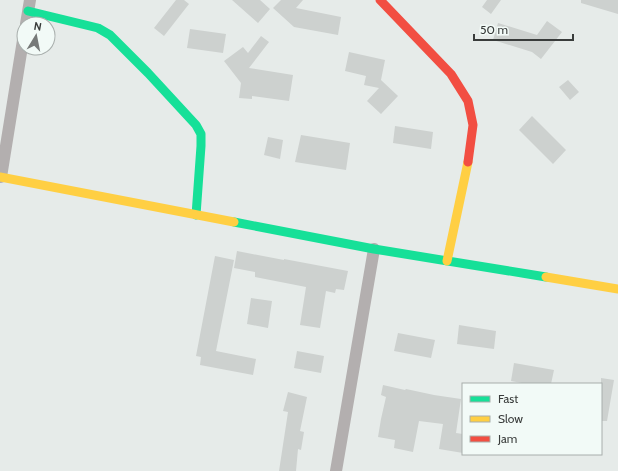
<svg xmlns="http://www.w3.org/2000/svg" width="618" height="471" font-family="Cabin,sans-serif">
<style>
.building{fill:#cdd1cf}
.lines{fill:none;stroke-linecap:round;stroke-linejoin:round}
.street{stroke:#b3afaf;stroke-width:12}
.fast{stroke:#16e098;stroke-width:9}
.slow{stroke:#ffcf43;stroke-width:9}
.jam{stroke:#f24e42;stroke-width:9}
</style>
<rect width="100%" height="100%" fill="#e6ebe9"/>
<path class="building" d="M 176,0 L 184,0 L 189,4 L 164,36 L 154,28 Z
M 232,0 L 260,0 L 270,9 L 258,23 Z
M 281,0 L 303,0 L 296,8 L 341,17 L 338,35 L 294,27 L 273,8 Z
M 487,0 L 501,0 L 491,14 L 482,7 Z
M 581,0 L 618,0 L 618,14 L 581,3 Z
M 547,21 L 562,32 L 541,59 L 532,52 L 493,40 L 498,23 L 537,35 Z
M 190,29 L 226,34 L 223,53 L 187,48 Z
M 261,36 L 269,42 L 249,68 L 293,75 L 289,101 L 252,96 L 252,99 L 239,98 L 241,83 L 224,61 L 243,47 L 248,53 Z
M 349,52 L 385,60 L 381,80 L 398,96 L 381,114 L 367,101 L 379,88 L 364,85 L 366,76 L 345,71 Z
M 568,80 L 579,92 L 570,100 L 559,87 Z
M 532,116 L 566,150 L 553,164 L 519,130 Z
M 395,126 L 433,132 L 431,149 L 393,143 Z
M 301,135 L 350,143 L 346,170 L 295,162 Z
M 268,137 L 283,140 L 280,159 L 264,155 Z
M 237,251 L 284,260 L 284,259 L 348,271 L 344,290 L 336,289 L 335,293 L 326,291 L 320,328 L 300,325 L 306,287 L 255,277 L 255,272 L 234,268 Z
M 215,256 L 234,260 L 216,351 L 256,359 L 253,375 L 200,365 L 201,357 L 196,356 Z
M 251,298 L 272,301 L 268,328 L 247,324 Z
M 459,325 L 496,331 L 494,349 L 457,344 Z
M 398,333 L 435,340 L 431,358 L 394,351 Z
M 297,351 L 324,356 L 321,373 L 294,368 Z
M 514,363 L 554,370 L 551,384 L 527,384 L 511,381 Z
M 601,378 L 614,380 L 607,421 L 601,421 Z
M 383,385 L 405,390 L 406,389 L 434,395 L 461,399 L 456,433 L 463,434 L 463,453 L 439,449 L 443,424 L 419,421 L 413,452 L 394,448 L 395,440 L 378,437 L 381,419 L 386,397 L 381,395 Z
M 288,392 L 307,397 L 300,431 L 304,432 L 301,450 L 298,449 L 296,471 L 279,471 L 288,412 L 283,411 Z"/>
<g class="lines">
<path class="street" d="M 26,24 L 30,0
M 1,177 L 24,34
M 336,471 L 374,249"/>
<path class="fast" d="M 28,11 L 98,28 L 110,35 L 148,73 L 196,125 L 201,134 L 201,146 L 196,215
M 234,222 L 374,249 L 546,277"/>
<path class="slow" d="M 0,177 L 234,222
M 447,261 L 468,162
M 546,277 L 618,289"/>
<path class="jam" d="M 380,0 L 451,74 L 468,101 L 473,125 L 468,162"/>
</g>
<rect x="462" y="383" width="140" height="72" fill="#f2faf7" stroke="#a8aeac"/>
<rect x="470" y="396" width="20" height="6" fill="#16e098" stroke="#a8aeac"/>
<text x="498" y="403" font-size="12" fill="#393c3b">Fast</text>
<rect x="470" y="416" width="20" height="6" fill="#ffcf43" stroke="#a8aeac"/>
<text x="498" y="423" font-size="12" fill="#393c3b">Slow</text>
<rect x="470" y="436" width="20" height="6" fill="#f24e42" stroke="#a8aeac"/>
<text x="498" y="443" font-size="12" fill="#393c3b">Jam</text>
<g transform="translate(36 36) rotate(10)"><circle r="19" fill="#f2faf7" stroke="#a8aeac"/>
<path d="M0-3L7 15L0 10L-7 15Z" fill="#767978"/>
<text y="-6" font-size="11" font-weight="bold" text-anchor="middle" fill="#393c3b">N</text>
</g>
<path d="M474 34v6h99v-6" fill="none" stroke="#393c3b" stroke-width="2"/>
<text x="480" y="34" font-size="12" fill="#393c3b" stroke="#f2faf7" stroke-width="3" paint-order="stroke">50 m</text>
</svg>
